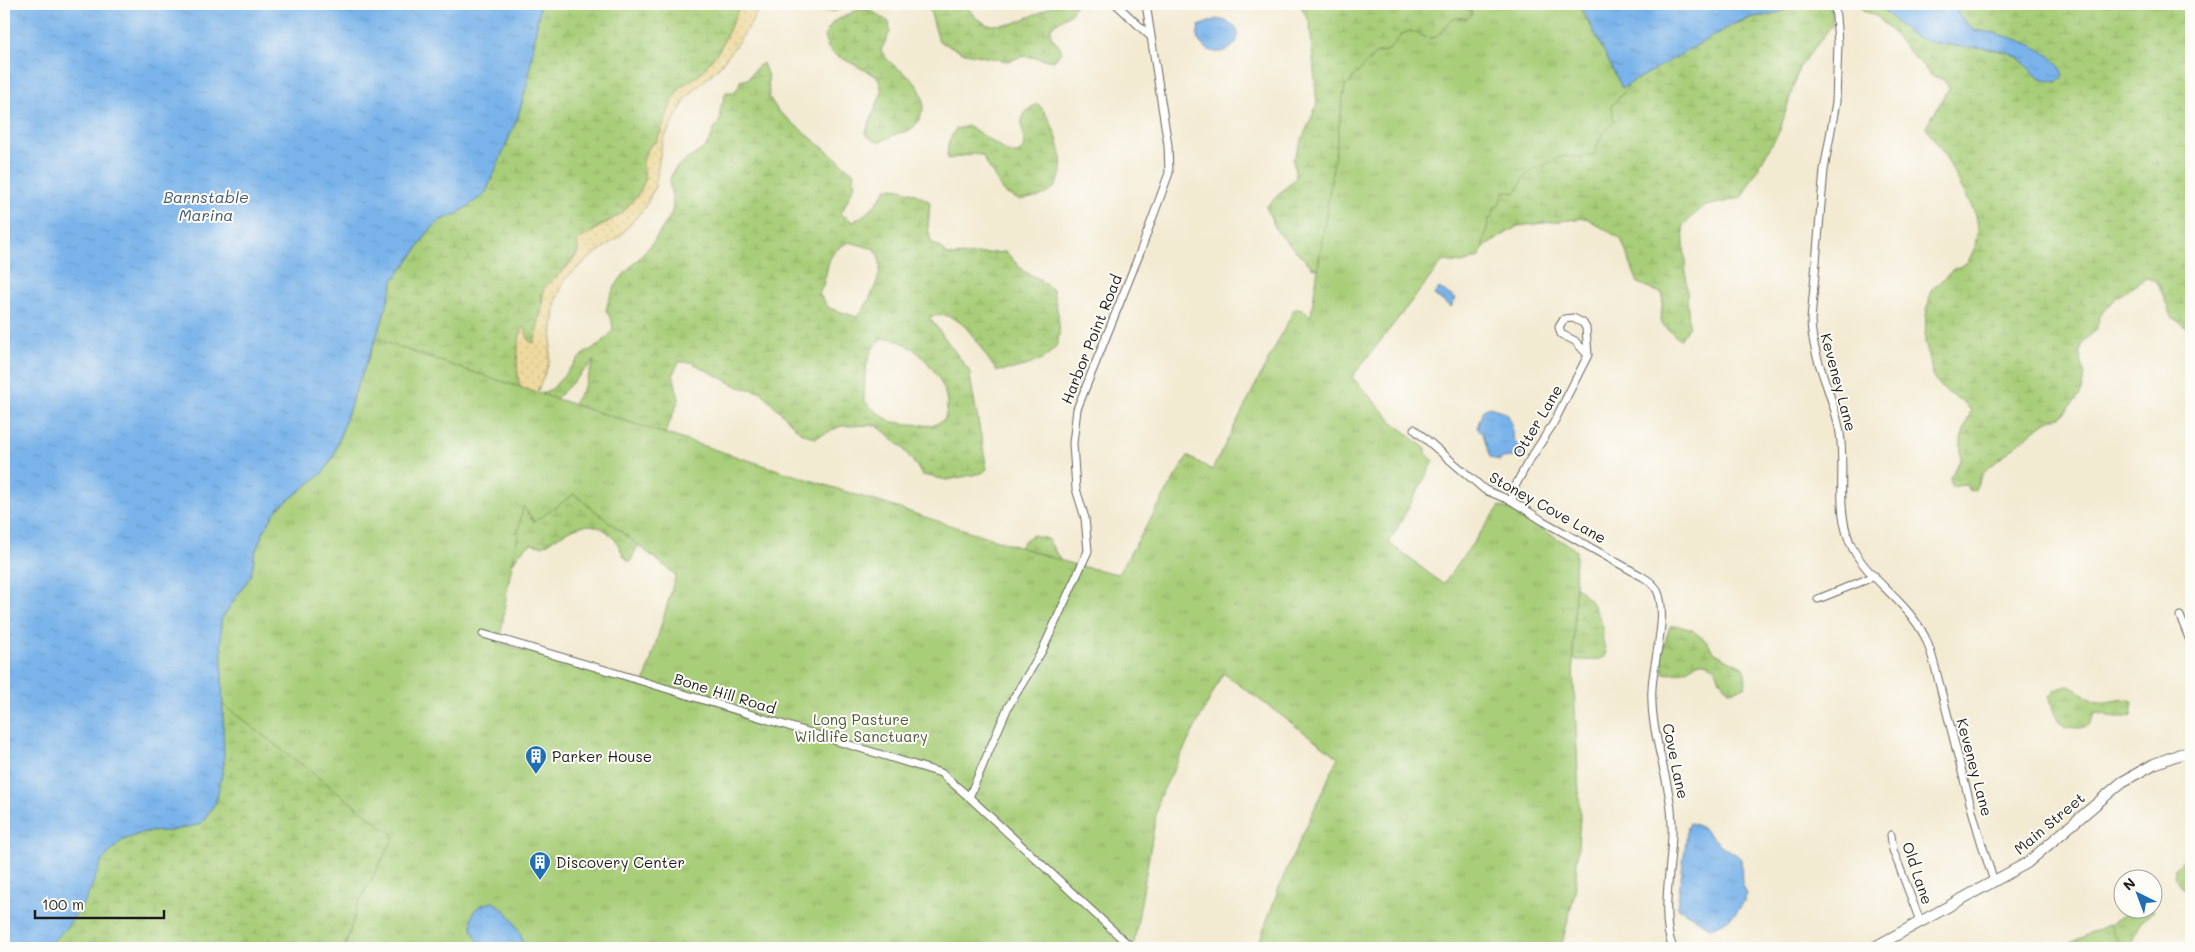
<svg xmlns="http://www.w3.org/2000/svg" width="2195" height="952" font-family="Mali,sans-serif">
<style>
.wetland{fill:url(#wetland-marsh);stroke:#62754a;fill-rule:evenodd}
.sand{fill:url(#sand-dots);stroke:#857b5d}
.park{fill:url(#park-tufts);stroke:#62754a;fill-rule:evenodd}
.water{fill:url(#water-ripples);stroke:#4a6883}
.lines{fill:none;stroke-linecap:round;stroke-linejoin:round}
.minor-casing{stroke:#67645c;stroke-width:9}
.secondary-casing{stroke:#67645c;stroke-width:12}
.minor{stroke:#fff;stroke-width:7}
.secondary{stroke:#fff;stroke-width:10}
.labels{text-anchor:middle;dominant-baseline:central;stroke-width:4;stroke-linejoin:round;paint-order:stroke}
.street-label{font-size:15px;fill:#1c1c1c;stroke:#fdfcf7}
.park-label{font-size:15px;fill:#4d5a3d;stroke:#fdfcf7}
.poi-label{font-size:15px;fill:#1c1c1c;stroke:#fdfcf7;text-anchor:start}
.water-label{font-size:16px;font-style:italic;fill:#41586e;stroke:#fdfcf7}
</style>
<defs>
<pattern id="wetland-marsh" width="20" height="14" patternUnits="userSpaceOnUse" patternTransform="scale(1.25)"><rect width="20" height="14" fill="#a9ce79"/><path d="M1 5h8M5 5V1M11 12h8M15 12V8" fill="none" stroke="#91b068"/></pattern>
<pattern id="sand-dots" width="8" height="8" patternUnits="userSpaceOnUse" patternTransform="scale(1.25)"><rect width="8" height="8" fill="#eeda9e"/><path d="M2 2h.1M6 6h.1" fill="none" stroke="#ccba88" stroke-width="1.8" stroke-linecap="round"/></pattern>
<pattern id="park-tufts" width="24" height="20" patternUnits="userSpaceOnUse" patternTransform="scale(1.25)"><rect width="24" height="20" fill="#a9ce79"/><path d="M3 7l-1-3M5 7V3M7 7l1-3M15 17l-1-3M17 17v-4M19 17l1-3" fill="none" stroke="#91b068"/></pattern>
<pattern id="water-ripples" width="26" height="14" patternUnits="userSpaceOnUse" patternTransform="scale(1.25)"><rect width="26" height="14" fill="#79b3ea"/><path d="M2 4q2-2 4 0t4 0M15 11q2-2 4 0t4 0" fill="none" stroke="#6899c8"/></pattern>
</defs>
<rect width="100%" height="100%" fill="#fdfcf7"/>
<filter id="ink" filterUnits="userSpaceOnUse"><feTurbulence type="fractalNoise" baseFrequency=".02" numOctaves="2"/><feDisplacementMap in="SourceGraphic" scale="10" xChannelSelector="R" yChannelSelector="G"/><feConvolveMatrix kernelMatrix="1 2 1 2 8 2 1 2 1" color-interpolation-filters="sRGB"/></filter>
<filter id="wash" filterUnits="userSpaceOnUse"><feTurbulence type="fractalNoise" baseFrequency=".0096" numOctaves="4" result="noise"/><feDisplacementMap in="SourceGraphic" scale="20" xChannelSelector="R" yChannelSelector="G"/><feGaussianBlur stdDeviation="1.12" result="paint"/><feColorMatrix in="noise" values="0 0 0 0 0 0 0 0 0 0 0 0 0 0 0 0 0 1.4 0 .05"/><feComposite in="paint" operator="in"/></filter>
<g filter="url(#wash)">
<rect width="100%" height="100%" fill="#f3ead2"/>
<path class="wetland" d="M 540,4 L 741,4 L 720,49 L 700,74 L 680,87 L 672,102 L 657,141 L 649,147 L 643,160 L 645,180 L 640,192 L 622,213 L 594,229 L 579,251 L 542,294 L 542,308 L 534,344 L 529,341 L 518,349 L 518,379 L 536,395 L 552,389 L 582,355 L 599,345 L 610,334 L 613,330 L 612,321 L 606,310 C 612,283 628,270 646,251 C 655,241 663,227 670,216 C 679,201 664,188 673,172 C 680,160 697,156 706,146 C 713,138 713,127 721,119 L 720,110 L 726,92 L 733,92 L 739,87 L 740,81 L 748,79 L 755,69 L 763,63 L 768,77 L 769,97 L 778,111 L 853,172 L 855,184 L 841,214 L 853,222 C 867,214 879,203 886,188 C 903,187 916,194 930,202 L 928,227 L 931,242 L 944,250 L 945,254 L 953,256 L 1006,252 L 1024,272 L 1039,279 L 1053,290 C 1056,305 1062,325 1058,341 C 1052,362 1016,370 997,371 C 979,350 964,305 929,317 L 970,372 L 971,383 L 987,469 L 982,473 L 947,480 L 923,475 L 903,448 L 877,425 L 841,426 L 815,438 L 800,432 L 760,391 L 739,387 L 691,362 L 679,362 L 673,374 L 679,399 L 663,439 L 644,533 L 630,562 C 621,557 622,548 615,540 C 594,512 568,530 546,544 L 542,546 L 531,544 L 520,552 L 514,562 L 509,565 L 516,517 L 573,410 L 574,402 L 583,389 L 594,361 L 556,399 L 535,412 L 485,676 L 343,948 L 46,948 L 67,927 L 102,861 L 121,841 L 144,832 L 170,831 L 201,824 L 216,802 L 224,764 L 222,687 L 380,328 L 394,279 L 415,252 L 428,232 L 441,220 L 457,214 L 485,194 L 517,119 L 528,81 ZM 849,242 L 875,249 C 877,253 880,259 880,264 C 882,277 866,308 857,317 L 829,308 L 819,294 C 832,269 821,255 849,242 ZM 885,338 C 914,338 950,381 947,409 C 947,412 945,417 944,420 L 932,426 L 892,422 L 875,411 L 864,400 C 865,384 864,358 875,345 C 877,342 882,339 885,338 Z
M 806,4 L 851,4 C 833,15 825,12 806,4 Z
M 928,4 L 965,4 L 976,18 L 988,25 L 1012,24 L 1039,13 L 1055,4 L 1076,4 L 1071,13 L 1051,27 L 1051,36 L 1061,48 L 1060,54 L 1054,61 L 1025,56 L 1007,61 L 965,53 L 939,41 Z
M 1300,4 L 1581,4 L 1666,17 L 1739,23 L 1753,17 L 1771,15 L 1802,4 L 1831,4 L 1832,25 L 1799,68 L 1780,130 L 1741,198 L 1702,207 L 1683,226 L 1689,326 L 1680,340 L 1661,323 L 1663,294 L 1638,283 L 1621,239 L 1586,218 L 1518,226 L 1465,259 L 1323,269 L 1313,268 L 1278,233 L 1266,207 L 1296,178 L 1293,160 L 1317,105 L 1310,23 Z
M 1857,4 L 1874,5 L 1887,11 L 1913,35 L 1937,43 L 1985,48 L 2014,54 L 2041,79 L 2057,82 L 1993,33 L 1974,30 L 1957,13 L 1957,5 L 2191,4 L 2191,331 L 2172,317 L 2157,281 L 2146,278 L 2117,297 L 2100,316 L 2096,330 L 2083,342 L 2080,352 L 2081,364 L 2085,374 L 2080,395 L 2061,417 L 2052,419 L 2040,426 L 1987,469 L 1982,475 L 1974,491 L 1969,490 L 1966,485 L 1956,486 L 1952,488 L 1950,478 L 1961,459 L 1961,439 L 1971,411 L 1965,403 L 1945,391 L 1932,376 L 1931,365 L 1925,342 L 1926,316 L 1931,290 L 1953,270 L 1968,262 L 1975,247 L 1978,227 L 1976,215 L 1947,159 L 1926,127 L 1949,88 L 1944,80 L 1931,75 L 1878,17 L 1863,10 Z
M 859,9 L 870,10 L 889,22 L 890,32 L 881,50 C 890,70 918,74 923,99 C 925,109 919,124 910,130 C 907,132 903,132 899,133 C 884,138 880,148 865,134 L 882,92 L 878,77 L 834,54 L 828,48 L 825,35 L 833,22 Z
M 1038,104 C 1055,121 1075,175 1049,192 C 1041,198 1028,198 1019,200 L 1003,192 L 982,155 L 972,154 L 948,159 C 946,147 949,139 956,129 L 969,126 L 1009,153 L 1019,153 L 1025,146 C 1022,126 1016,113 1038,104 Z
M 1033,535 L 1048,539 L 1067,572 L 1017,553 L 1024,541 Z
M 1569,583 C 1585,590 1600,612 1603,629 C 1603,633 1602,638 1603,641 C 1604,647 1607,650 1605,657 C 1594,662 1580,660 1568,659 Z
M 1670,626 L 1679,626 L 1692,630 L 1707,642 L 1715,653 L 1744,668 L 1746,680 L 1745,687 L 1731,691 C 1712,680 1724,664 1699,662 C 1687,670 1678,676 1664,673 L 1661,656 Z
M 2067,686 C 2078,688 2083,695 2092,700 C 2105,706 2120,696 2133,701 L 2131,715 C 2112,723 2112,714 2096,713 L 2089,725 L 2080,728 L 2065,727 L 2058,720 L 2049,696 L 2055,690 Z
M 2191,852 L 2191,887 L 2183,888 L 2175,876 L 2175,868 Z
M 2133,910 L 2152,910 L 2152,912 L 2138,925 L 2133,940 L 2129,944 L 2120,948 L 2091,948 C 2105,928 2111,921 2133,910 Z"/>
<path class="sand" d="M 741,4 L 761,4 L 748,29 L 719,67 L 687,97 L 662,142 L 655,187 L 645,207 L 621,235 L 588,259 L 566,278 L 556,300 L 549,363 L 536,395 L 522,391 C 515,379 516,337 524,326 L 529,341 L 534,343 L 542,308 L 544,287 L 565,269 L 579,252 L 577,241 L 622,213 L 640,192 L 645,180 L 643,160 L 649,147 L 657,141 L 672,102 L 680,87 L 700,74 L 720,49 Z"/>
<path class="park" d="M 1458,4 L 1499,4 C 1506,7 1566,4 1578,4 L 1584,17 L 1608,49 L 1631,61 L 1627,89 L 1612,105 L 1614,121 L 1600,138 L 1594,154 L 1582,157 L 1563,156 L 1543,166 L 1534,169 L 1525,177 L 1515,193 L 1504,191 L 1500,203 L 1494,209 L 1492,218 L 1489,219 L 1480,257 L 1462,263 L 1443,261 L 1352,377 L 1393,422 L 1426,449 L 1426,453 L 1434,461 L 1389,543 L 1443,584 L 1500,506 L 1518,514 L 1576,550 L 1573,665 L 1580,816 L 1575,891 L 1561,948 L 1257,948 L 1281,882 L 1338,757 L 1223,673 L 1159,798 L 1133,948 L 923,948 L 919,946 L 916,948 L 345,948 L 358,904 L 395,836 L 222,704 L 221,620 L 251,575 L 255,553 L 263,533 L 277,509 L 324,472 L 333,457 L 355,392 L 376,339 L 457,367 L 1075,565 L 1118,574 L 1188,456 L 1212,470 L 1294,310 L 1300,308 L 1311,316 L 1345,85 L 1350,84 L 1352,79 L 1375,54 L 1389,50 L 1402,34 L 1410,31 C 1417,33 1422,37 1429,38 C 1444,39 1444,20 1457,18 C 1461,17 1465,19 1469,18 L 1472,15 L 1471,10 ZM 574,494 L 676,575 L 643,687 L 500,643 L 507,591 L 523,506 L 534,522 Z
M 2109,924 L 2121,948 L 2067,948 L 2067,945 Z"/>
<path class="water" d="M 4,4 L 540,4 L 528,81 L 517,119 L 485,194 L 457,214 L 441,220 L 428,232 L 415,252 L 394,279 L 380,328 L 355,392 L 333,457 L 324,472 L 277,509 L 263,533 L 255,553 L 251,575 L 221,620 L 224,764 L 216,802 L 201,824 L 170,831 L 144,832 L 121,841 L 102,861 L 86,900 L 67,927 L 46,948 L 4,948 Z
M 1580,4 L 1805,4 L 1771,15 L 1753,17 L 1736,23 L 1622,88 Z
M 1866,4 L 1958,4 L 1957,13 C 1962,18 1968,27 1974,30 C 1979,32 1987,31 1993,33 C 2016,38 2057,50 2063,76 L 2057,82 C 2053,81 2046,81 2042,79 C 2031,74 2024,59 2012,54 C 1981,42 1944,51 1914,36 C 1895,26 1888,6 1866,4 Z
M 1216,19 C 1265,26 1220,76 1197,38 L 1199,26 Z
M 1439,288 L 1456,299 L 1451,307 L 1434,295 Z
M 1489,407 L 1502,411 L 1508,415 L 1512,424 L 1514,441 L 1525,452 L 1521,456 L 1503,458 L 1499,461 L 1490,457 L 1483,435 L 1477,428 L 1483,410 Z
M 1690,823 C 1706,826 1714,842 1728,850 C 1733,853 1737,854 1741,859 L 1742,883 L 1747,894 C 1741,911 1728,923 1711,928 L 1677,907 L 1688,826 Z
M 493,902 C 510,911 521,929 524,948 C 513,948 499,951 489,948 C 473,944 465,918 478,907 C 482,904 488,903 493,902 Z"/>
</g>
<g filter="url(#ink)">
<g class="lines">
<g class="minor-casing">
<path id="minor" d="M 1116,4 L 1151,37
M 1835,4 L 1838,43 L 1836,102 L 1824,170 L 1811,320 C 1812,360 1834,395 1840,433 C 1846,472 1834,513 1853,549 C 1871,582 1907,601 1925,637 C 1935,659 1939,686 1946,709 C 1961,767 1974,825 1994,881
M 1414,429 L 1485,490 L 1512,501 L 1543,521 L 1643,577 C 1648,580 1654,584 1657,590 C 1669,615 1653,661 1652,688 C 1649,735 1672,780 1672,827 C 1673,862 1659,917 1673,948
M 1512,501 L 1514,488 L 1527,464 L 1553,424 L 1588,355 L 1586,328 L 1583,323 L 1573,318 L 1564,319 L 1559,327 L 1561,334 L 1575,341 L 1588,355
M 1818,599 L 1875,576
M 2180,616 L 2191,643
M 483,634 L 619,674 L 941,773 L 969,797 L 1132,948
M 969,797 L 1008,707 L 1042,651 L 1088,551 L 1085,518 L 1076,489 L 1073,443 L 1077,409 L 1139,255 L 1169,173 L 1168,145 L 1146,4
M 1891,835 L 1893,850 L 1920,921"/>
</g>
<g class="secondary-casing">
<path id="secondary" d="M 1873,948 L 2027,863 L 2122,782 L 2154,764 L 2191,750"/>
</g>
<use href="#minor" class="minor"/>
<use href="#secondary" class="secondary"/>
</g>
</g>
<defs>
<g id="building-pin" transform="scale(1.125)"><path d="M0 17L-7.5 6A9.5 9.5 0 1 1 7.5 6Z" fill="#1f6fb2" stroke="#fdfcf7"/><path d="M-4-6H4V6H1V3H-1V6H-4ZM-2.5-4.3h1.7v1.8h-1.7ZM.8-4.3h1.7v1.8H.8ZM-2.5-1h1.7V.8h-1.7ZM.8-1h1.7V.8H.8Z" fill="#fff"/></g>
</defs>
<g fill-rule="evenodd">
<use href="#building-pin" x="536" y="756"/>
<use href="#building-pin" x="540" y="862"/>
</g>
<g class="labels">
<g class="street-label">
<text transform="translate(1091 339) rotate(-68)">Harbor Point Road</text>
<text transform="translate(1839 382) rotate(75)">Keveney Lane</text>
<text transform="translate(1537 421) rotate(-59)">Otter Lane</text>
<text transform="translate(1548 507) rotate(29)">Stoney Cove Lane</text>
<text transform="translate(725 693) rotate(17)">Bone Hill Road</text>
<text transform="translate(1676 761) rotate(78)">Cove Lane</text>
<text transform="translate(1975 767) rotate(75)">Keveney Lane</text>
<text transform="translate(2049 823) rotate(-40)">Main Street</text>
<text transform="translate(1918 873) rotate(71)">Old Lane</text>
</g>
<g class="park-label">
<text x="861" y="719">Long Pasture<tspan x="861" dy="17">Wildlife Sanctuary</tspan></text>
</g>
<g class="poi-label">
<text x="552" y="756">Parker House</text>
<text x="556" y="862">Discovery Center</text>
</g>
<g class="water-label">
<text x="206" y="196">Barnstable<tspan x="206" dy="18">Marina</tspan></text>
</g>
</g>
<rect width="2195" height="952" fill="none" stroke="#fdfcf7" stroke-width="20"/>
<g transform="translate(2138 894) rotate(318)"><circle r="24" fill="#fdfcf7" stroke="#a3a29f"/>
<path d="M0-4L9 19L0 12L-9 19Z" fill="#1f6fb2"/>
<text y="-8" font-size="14" font-weight="bold" text-anchor="middle" fill="#1c1c1c">N</text>
</g>
<path d="M35 910v8h129v-8" fill="none" stroke="#1c1c1c" stroke-width="2.5"/>
<text x="42" y="910" font-size="15" fill="#1c1c1c" stroke="#fdfcf7" stroke-width="4" paint-order="stroke">100 m</text>
</svg>
